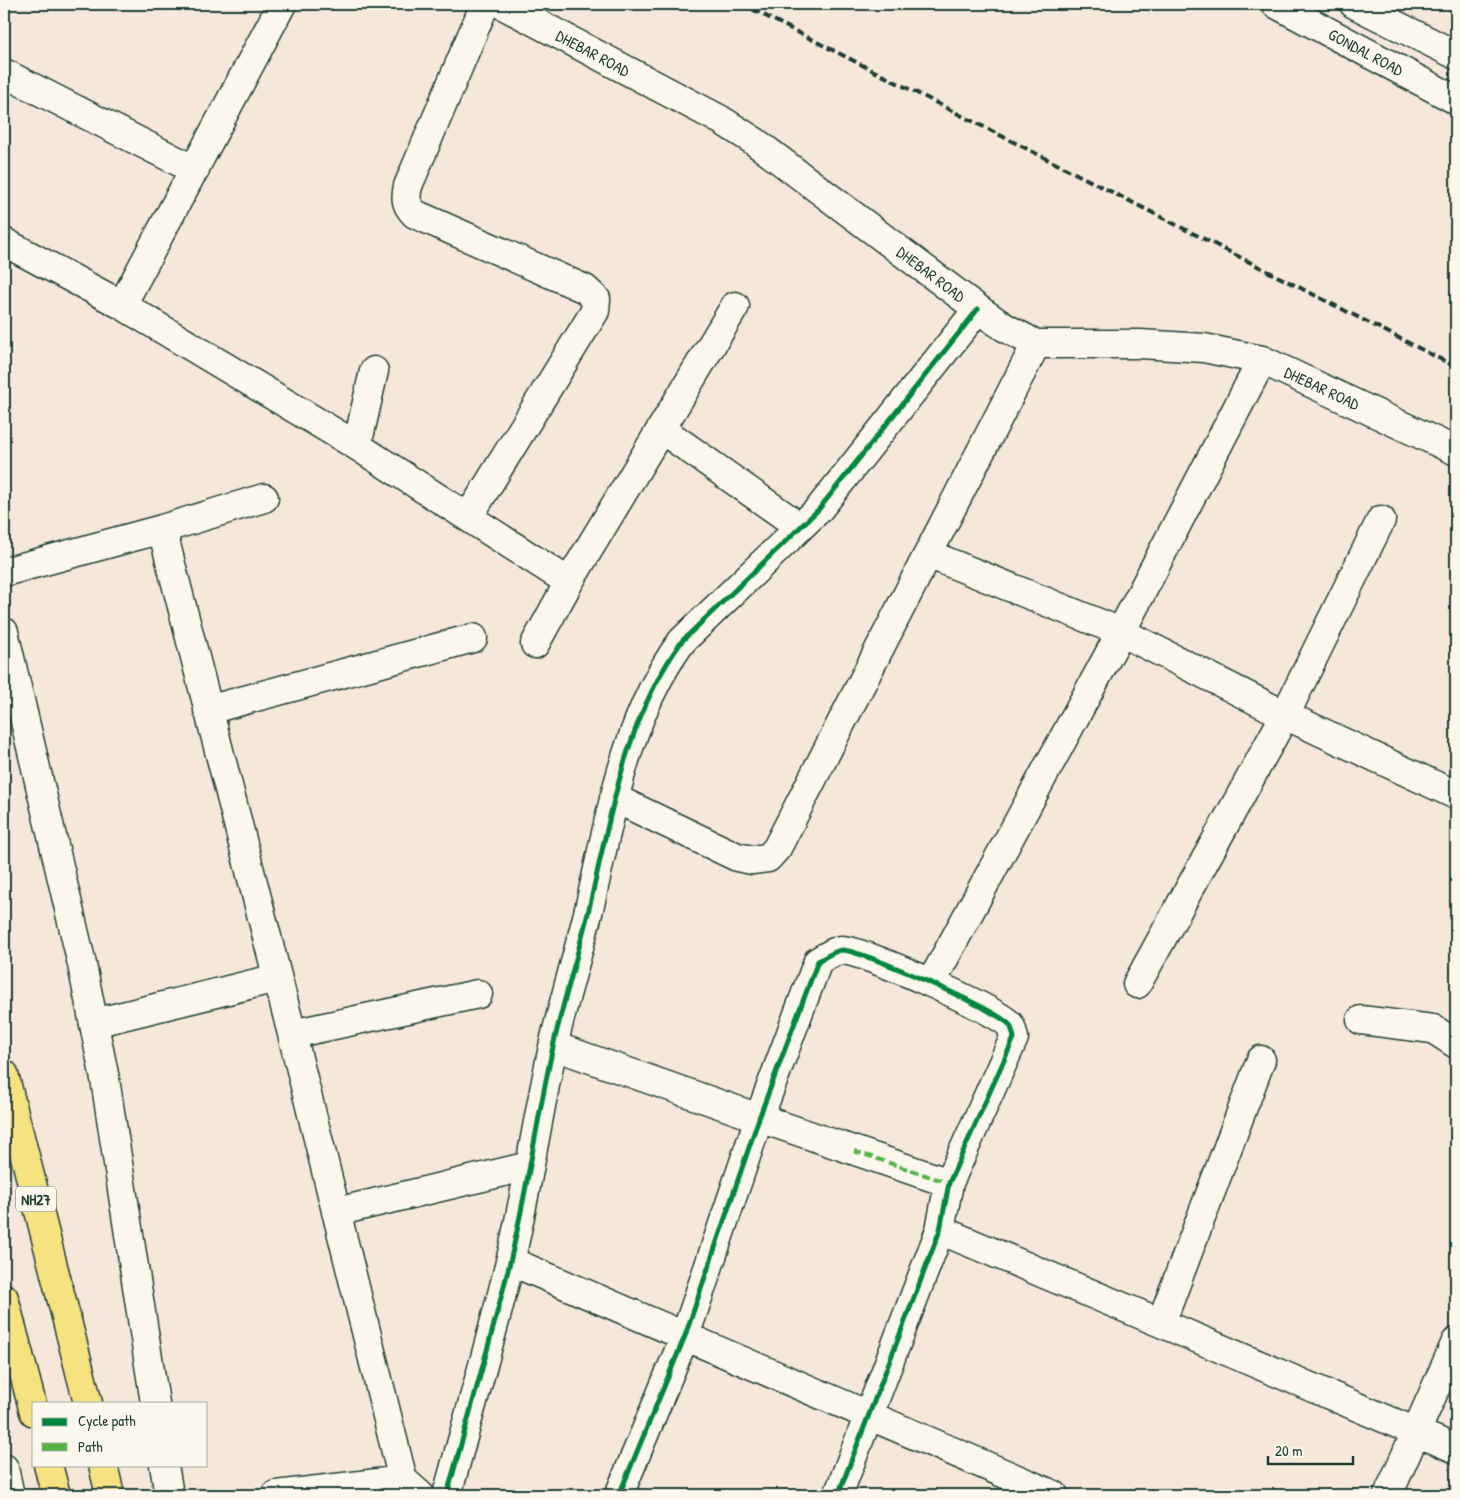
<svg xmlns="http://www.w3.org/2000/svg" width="1460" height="1499" font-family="'Patrick Hand',sans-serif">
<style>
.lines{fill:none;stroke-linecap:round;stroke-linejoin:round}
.minor-casing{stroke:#1f3d34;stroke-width:31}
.tertiary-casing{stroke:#1f3d34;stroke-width:31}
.secondary-casing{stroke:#1f3d34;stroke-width:31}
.trunk-casing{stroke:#1f3d34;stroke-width:31}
.minor{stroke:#fbf7ec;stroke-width:28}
.tertiary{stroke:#fbf7ec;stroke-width:28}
.secondary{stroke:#fbf7ec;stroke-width:28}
.trunk{stroke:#f7e281;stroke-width:28}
.rail{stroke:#1f3d34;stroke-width:4;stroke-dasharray:8 4;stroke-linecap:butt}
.quiet{stroke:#55b346;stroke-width:4;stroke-dasharray:8 4;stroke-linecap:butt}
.cycleway-casing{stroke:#fbf7ec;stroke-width:8}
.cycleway{stroke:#00873e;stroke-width:5}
.labels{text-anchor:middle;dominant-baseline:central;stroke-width:5;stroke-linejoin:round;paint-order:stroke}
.shield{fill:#fbf7ec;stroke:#61756b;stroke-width:1}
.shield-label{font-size:15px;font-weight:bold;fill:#1f3d34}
.street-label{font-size:16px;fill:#1f3d34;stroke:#fbf7ec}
</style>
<rect width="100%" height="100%" fill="#f5e8da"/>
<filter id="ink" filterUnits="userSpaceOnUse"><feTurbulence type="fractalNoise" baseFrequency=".02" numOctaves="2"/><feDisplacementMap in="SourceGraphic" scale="10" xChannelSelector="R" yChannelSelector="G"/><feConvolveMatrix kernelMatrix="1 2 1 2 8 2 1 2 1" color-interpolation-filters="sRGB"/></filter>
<g filter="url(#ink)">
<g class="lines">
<g class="minor-casing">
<path id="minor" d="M 4,73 L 195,170
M 4,242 L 122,305 L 357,446 L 569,582
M 122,305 L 282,4
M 661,429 L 800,527
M 357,446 L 374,371
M 469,516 L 595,311 L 596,299 L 585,289 L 415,214 C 406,205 405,199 408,186 L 485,4
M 162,529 L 292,1034 L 403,1480 L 420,1495
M 928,554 L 1121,632 L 1285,715 L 1456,795
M 4,572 L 162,529 L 264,498
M 535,644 L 569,582 L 735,306
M 208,710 L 473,638
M 614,798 L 737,857 L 752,860 L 768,858 L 777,848 L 1036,344
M 931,983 L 1121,632 L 1262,360
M 1137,984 L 1285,715 L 1381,520
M 1361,1020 L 1433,1029 L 1456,1044
M 94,1023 L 277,978
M 292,1034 L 478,994
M 554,1046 L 759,1118 L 949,1183
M 336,1212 L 529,1166
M 940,1230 L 1161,1323 L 1456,1449
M 510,1261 L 1054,1495
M 1161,1323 L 1261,1060
M 276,1495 L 403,1480
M 447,1495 C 468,1418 491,1340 510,1262 C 527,1191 537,1119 553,1047 C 563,1002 577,958 588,913 C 610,820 624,720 682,641 L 819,509 L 978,309
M 619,1495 L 685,1336 L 759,1118 L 818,961 C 825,958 835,950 842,950 C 864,951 992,1008 1009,1024 C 1012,1027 1013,1034 1014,1038 L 949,1183 L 940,1230 L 838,1495
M 1388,1495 L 1456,1342"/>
</g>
<g class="tertiary-casing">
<path id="tertiary" d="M 501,4 L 721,120 L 754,141 L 978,309 L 1004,327 L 1036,344 L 1140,344 L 1204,348 L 1262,360 L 1456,451
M 4,632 L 81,960 L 105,1079 L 155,1403
M 164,1465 L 169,1495
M 4,1468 L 10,1495"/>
</g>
<g class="secondary-casing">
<path id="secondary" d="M 1276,4 L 1456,100
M 1354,4 L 1456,55"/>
</g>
<g class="trunk-casing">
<path id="trunk" d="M 4,1074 L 88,1403
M 4,1298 L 34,1412
M 48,1465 L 56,1495
M 103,1465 L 110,1495"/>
</g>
<use href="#minor" class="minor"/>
<use href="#tertiary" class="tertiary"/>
<use href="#secondary" class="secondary"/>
<use href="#trunk" class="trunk"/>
<path class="rail" d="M 742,4 L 1456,367"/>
<path class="quiet" d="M 854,1151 L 949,1183"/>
<g class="cycleway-casing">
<path id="cycleway" d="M 447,1495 C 468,1418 491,1340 510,1262 C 527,1191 537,1119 553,1047 C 563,1002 577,958 588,913 C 610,820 624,720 682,641 L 819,509 L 978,309
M 619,1495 L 685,1336 L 759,1118 L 818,961 C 825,958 835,950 842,950 C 864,951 992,1008 1009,1024 C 1012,1027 1013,1034 1014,1038 L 949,1183 L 940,1230 L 838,1495"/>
</g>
<use href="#cycleway" class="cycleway"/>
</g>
</g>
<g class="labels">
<rect class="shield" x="16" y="1186.5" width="40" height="25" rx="4"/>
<g class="shield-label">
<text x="36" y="1199">NH27</text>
</g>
<g class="street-label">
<text transform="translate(1366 52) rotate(28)">GONDAL ROAD</text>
<text transform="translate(593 53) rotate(28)">DHEBAR ROAD</text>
<text transform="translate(931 274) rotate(37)">DHEBAR ROAD</text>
<text transform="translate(1322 388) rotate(25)">DHEBAR ROAD</text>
</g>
</g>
<rect width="1460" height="1499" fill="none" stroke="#fbf7ec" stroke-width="20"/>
<rect x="10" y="10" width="1440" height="1479" fill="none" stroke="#1f3d34" stroke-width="2" filter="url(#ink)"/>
<rect x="32" y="1402" width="175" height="65" fill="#fbf7ec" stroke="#a3ada2"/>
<rect x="42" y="1418" width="25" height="8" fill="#00873e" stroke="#a3ada2"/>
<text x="78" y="1426" font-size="15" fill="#1f3d34">Cycle path</text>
<rect x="42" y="1443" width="25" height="8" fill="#55b346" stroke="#a3ada2"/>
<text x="78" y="1452" font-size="15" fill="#1f3d34">Path</text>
<path d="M1268 1456v8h85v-8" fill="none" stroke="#1f3d34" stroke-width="2.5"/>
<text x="1275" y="1456" font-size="15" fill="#1f3d34" stroke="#fbf7ec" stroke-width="4" paint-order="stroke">20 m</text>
</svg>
